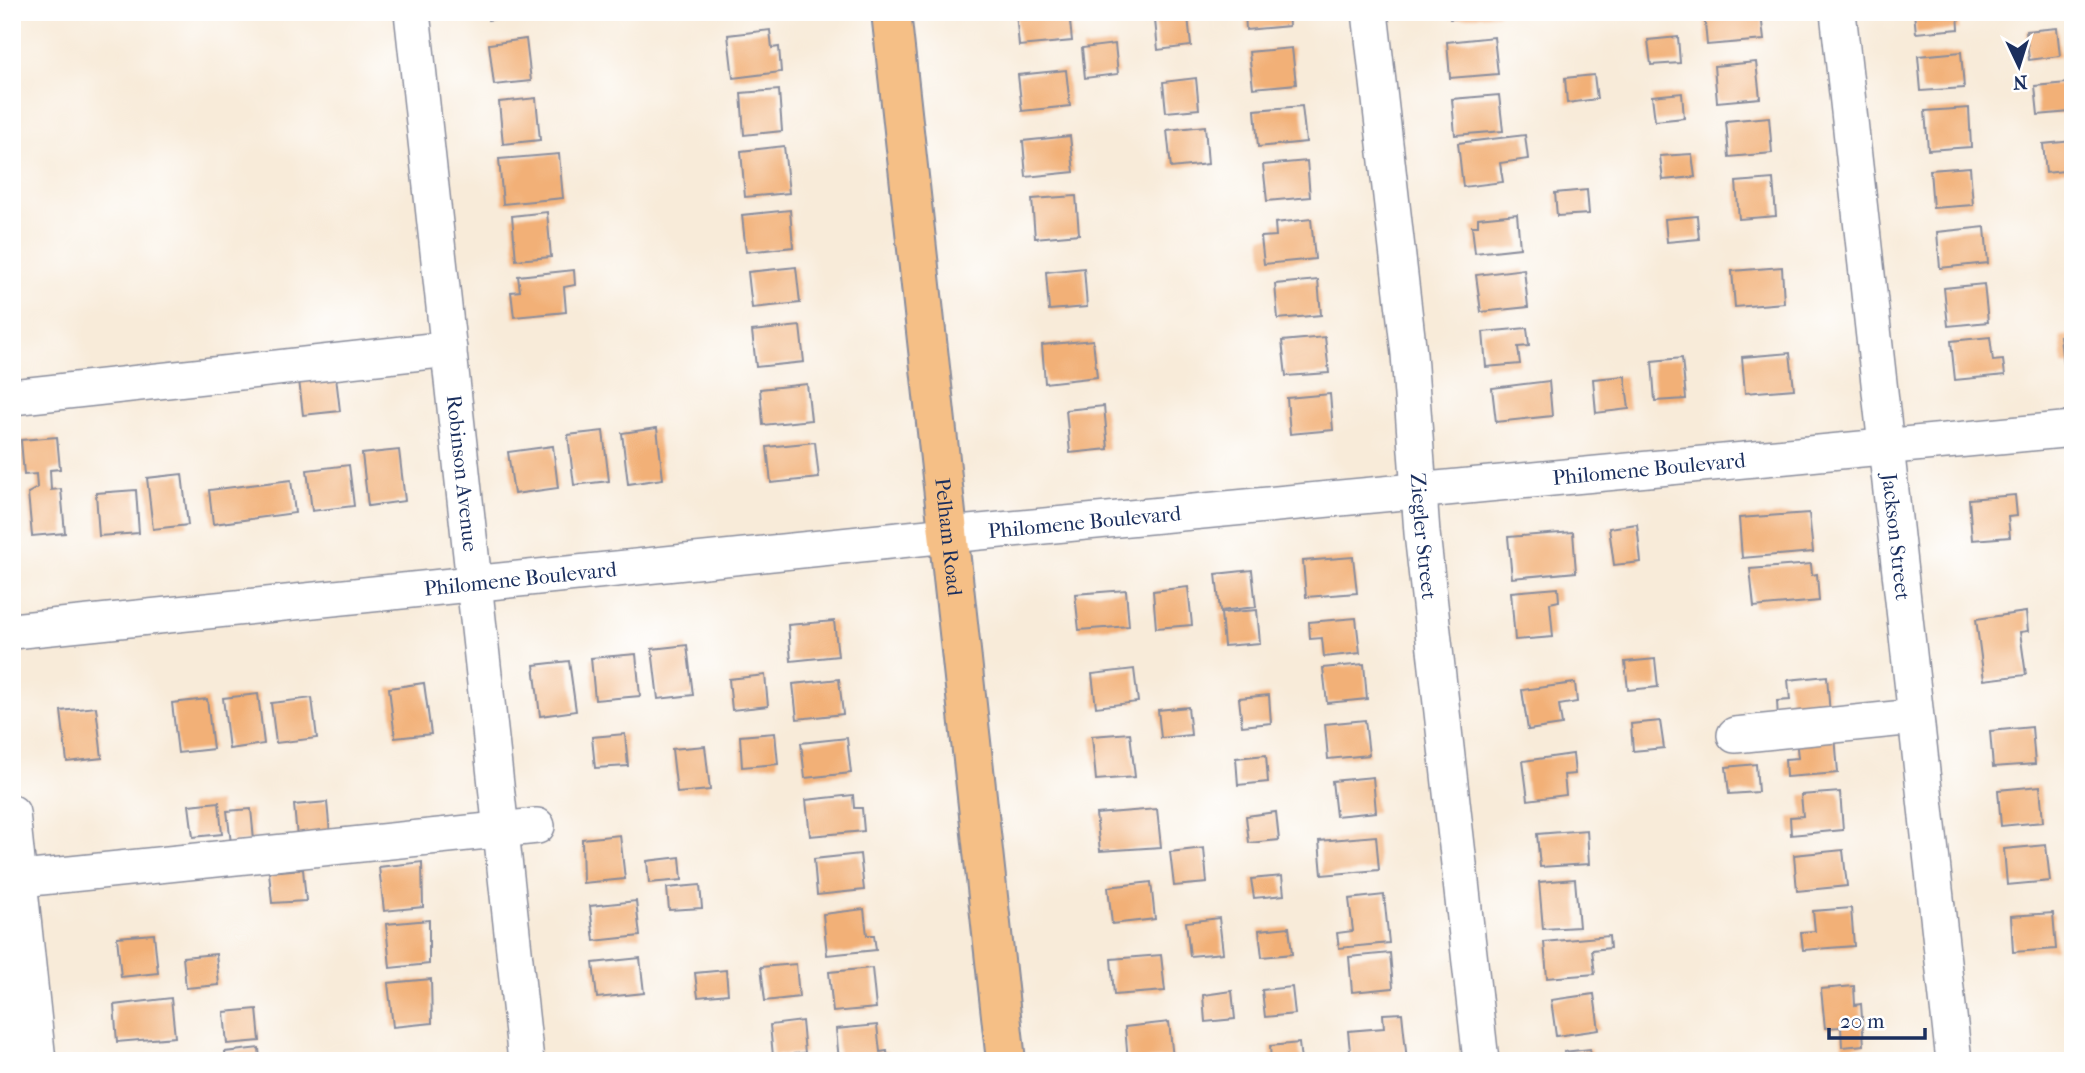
<svg xmlns="http://www.w3.org/2000/svg" width="2085" height="1073" font-family="'IM FELL French Canon',serif">
<style>
.building{fill:#f2b077}
.lines{fill:none;stroke-linecap:round;stroke-linejoin:round}
.minor-casing{stroke:#8a8d9c;stroke-width:38}
.major-casing{stroke:#8a8d9c;stroke-width:42}
.minor{stroke:#fff;stroke-width:35}
.major{stroke:#f5bf86;stroke-width:38}
.labels{text-anchor:middle;dominant-baseline:central;stroke-width:5;stroke-linejoin:round;paint-order:stroke}
.street-label{font-size:21px;fill:#1b2f5e;stroke:#fff}
</style>
<rect width="100%" height="100%" fill="#fff"/>
<filter id="ink" filterUnits="userSpaceOnUse"><feTurbulence type="fractalNoise" baseFrequency=".0143" numOctaves="2"/><feDisplacementMap in="SourceGraphic" scale="14" xChannelSelector="R" yChannelSelector="G"/><feConvolveMatrix kernelMatrix="1 2 1 2 8 2 1 2 1" color-interpolation-filters="sRGB"/></filter>
<filter id="wash" filterUnits="userSpaceOnUse"><feTurbulence type="fractalNoise" baseFrequency=".00686" numOctaves="4" result="noise"/><feDisplacementMap in="SourceGraphic" scale="28" xChannelSelector="R" yChannelSelector="G"/><feGaussianBlur stdDeviation="1.57" result="paint"/><feColorMatrix in="noise" values="0 0 0 0 0 0 0 0 0 0 0 0 0 0 0 0 0 1.4 0 .05"/><feComposite in="paint" operator="in"/></filter>
<g filter="url(#wash)">
<rect width="100%" height="100%" fill="#f8ebd9"/>
<g id="blocks">
<path class="building" d="M 487,12 L 540,12 L 540,14 L 488,20 Z
M 1016,12 L 1069,12 L 1072,41 L 1019,46 Z
M 1245,12 L 1288,12 L 1289,26 L 1246,30 Z
M 1449,12 L 1499,12 L 1499,14 L 1450,19 Z
M 1704,12 L 1761,14 L 1764,40 L 1707,45 Z
M 1914,12 L 1958,12 L 1959,29 L 1916,33 Z
M 1188,16 L 1191,46 L 1158,50 L 1155,20 Z
M 2057,28 L 2060,56 L 2029,60 L 2026,31 Z
M 770,30 L 772,48 L 779,47 L 781,72 L 733,78 L 728,35 Z
M 1494,37 L 1498,74 L 1450,78 L 1447,42 Z
M 1678,37 L 1680,63 L 1651,65 L 1648,40 Z
M 526,39 L 531,81 L 494,85 L 489,44 Z
M 1115,44 L 1118,74 L 1085,78 L 1082,48 Z
M 1292,48 L 1296,84 L 1253,88 L 1249,52 Z
M 1961,52 L 1964,88 L 1921,91 L 1918,56 Z
M 1756,62 L 1760,98 L 1717,102 L 1714,66 Z
M 1066,70 L 1070,106 L 1022,111 L 1018,75 Z
M 1594,75 L 1597,99 L 1567,103 L 1565,78 Z
M 1196,78 L 1199,109 L 1166,112 L 1163,82 Z
M 2067,83 L 2070,112 L 2038,115 L 2035,86 Z
M 779,90 L 782,131 L 744,135 L 741,93 Z
M 1682,93 L 1684,118 L 1655,121 L 1652,96 Z
M 1499,95 L 1503,131 L 1455,135 L 1452,99 Z
M 536,98 L 540,140 L 503,144 L 499,102 Z
M 1302,106 L 1306,142 L 1258,147 L 1255,110 Z
M 1969,108 L 1971,147 L 1928,150 L 1925,111 Z
M 1769,117 L 1772,153 L 1729,157 L 1726,121 Z
M 1205,126 L 1208,164 L 1171,168 L 1167,130 Z
M 1525,135 L 1528,159 L 1500,163 L 1503,182 L 1463,187 L 1458,143 Z
M 1070,136 L 1074,172 L 1026,177 L 1023,141 Z
M 2073,141 L 2073,170 L 2046,173 L 2043,144 Z
M 784,146 L 789,193 L 745,197 L 741,151 Z
M 559,154 L 563,198 L 503,204 L 499,159 Z
M 1692,154 L 1695,177 L 1663,180 L 1660,156 Z
M 1307,161 L 1310,197 L 1267,201 L 1263,165 Z
M 1970,167 L 1973,205 L 1933,208 L 1930,170 Z
M 1773,179 L 1776,216 L 1739,219 L 1736,182 Z
M 1587,190 L 1589,214 L 1557,216 L 1555,193 Z
M 1076,196 L 1079,234 L 1035,238 L 1032,199 Z
M 790,210 L 793,247 L 746,252 L 742,215 Z
M 547,212 L 551,257 L 516,260 L 512,216 Z
M 1517,214 L 1520,248 L 1475,253 L 1472,226 L 1478,226 L 1478,218 Z
M 1697,216 L 1699,239 L 1667,242 L 1665,219 Z
M 1311,219 L 1315,259 L 1264,264 L 1261,237 L 1276,236 L 1275,223 Z
M 1985,227 L 1988,263 L 1940,268 L 1937,232 Z
M 796,267 L 800,303 L 752,308 L 748,272 Z
M 1782,267 L 1784,303 L 1735,307 L 1732,271 Z
M 1084,268 L 1087,307 L 1049,310 L 1046,272 Z
M 1524,269 L 1528,307 L 1481,312 L 1476,275 Z
M 574,270 L 575,285 L 564,287 L 566,312 L 514,317 L 511,292 L 520,291 L 518,276 Z
M 1318,280 L 1321,315 L 1278,319 L 1275,284 Z
M 1984,284 L 1988,322 L 1948,326 L 1944,288 Z
M 800,326 L 804,362 L 756,367 L 752,331 Z
M 1527,328 L 1529,346 L 1518,347 L 1520,364 L 1486,367 L 1483,332 Z
M 2073,335 L 2073,364 L 2063,365 L 2060,336 Z
M 1325,337 L 1329,373 L 1286,376 L 1282,341 Z
M 1990,337 L 1993,361 L 2003,360 L 2005,375 L 1955,380 L 1951,341 Z
M 1093,340 L 1097,377 L 1045,383 L 1042,345 Z
M 1790,353 L 1794,389 L 1745,393 L 1742,357 Z
M 1682,358 L 1686,399 L 1655,401 L 1652,361 Z
M 1625,376 L 1629,409 L 1596,413 L 1593,379 Z
M 336,377 L 340,411 L 303,415 L 299,380 Z
M 1549,381 L 1552,416 L 1496,422 L 1492,388 Z
M 807,384 L 811,420 L 763,425 L 760,389 Z
M 1330,394 L 1333,430 L 1290,434 L 1287,398 Z
M 1104,406 L 1108,449 L 1070,453 L 1066,410 Z
M 657,428 L 663,479 L 628,484 L 622,433 Z
M 603,431 L 609,481 L 574,485 L 568,435 Z
M 57,437 L 60,469 L 50,470 L 51,490 L 61,489 L 65,533 L 32,536 L 28,493 L 37,488 L 36,474 L 24,475 L 21,440 Z
M 815,442 L 819,478 L 771,483 L 767,447 Z
M 553,446 L 558,488 L 514,494 L 508,452 Z
M 399,450 L 405,501 L 368,506 L 362,454 Z
M 349,465 L 354,506 L 312,511 L 307,470 Z
M 182,474 L 188,525 L 153,529 L 147,478 Z
M 291,480 L 295,513 L 213,524 L 209,490 Z
M 136,490 L 139,533 L 99,536 L 96,493 Z
M 2015,495 L 2017,516 L 2008,517 L 2010,537 L 1972,540 L 1969,499 Z
M 1809,513 L 1813,552 L 1742,558 L 1739,518 Z
M 1637,524 L 1641,562 L 1614,565 L 1609,528 Z
M 1573,532 L 1576,572 L 1512,578 L 1508,537 Z
M 1353,557 L 1357,593 L 1306,597 L 1303,561 Z
M 1811,564 L 1812,575 L 1817,574 L 1819,601 L 1754,607 L 1750,569 Z
M 1252,570 L 1256,607 L 1220,611 L 1216,574 Z
M 1188,587 L 1192,625 L 1156,628 L 1153,591 Z
M 1558,588 L 1559,601 L 1550,603 L 1553,637 L 1515,640 L 1511,592 Z
M 1126,590 L 1129,626 L 1079,630 L 1075,594 Z
M 1257,610 L 1260,643 L 1224,646 L 1221,613 Z
M 2026,612 L 2028,631 L 2020,632 L 2026,675 L 1984,680 L 1976,619 Z
M 1356,618 L 1360,653 L 1324,657 L 1322,638 L 1310,639 L 1309,622 Z
M 834,621 L 838,656 L 791,661 L 788,625 Z
M 687,645 L 693,695 L 658,699 L 652,649 Z
M 636,654 L 640,696 L 595,700 L 591,658 Z
M 1655,659 L 1658,687 L 1628,690 L 1625,662 Z
M 569,661 L 576,711 L 540,716 L 534,665 Z
M 1364,664 L 1367,699 L 1327,703 L 1323,668 Z
M 1134,669 L 1138,702 L 1096,707 L 1092,674 Z
M 765,675 L 768,706 L 732,710 L 729,679 Z
M 1827,676 L 1830,715 L 1778,719 L 1777,701 L 1790,700 L 1788,680 Z
M 839,679 L 843,714 L 797,719 L 793,684 Z
M 424,683 L 431,734 L 395,738 L 389,688 Z
M 1575,683 L 1577,702 L 1559,705 L 1562,725 L 1528,730 L 1522,690 Z
M 258,694 L 264,744 L 229,749 L 223,698 Z
M 1269,695 L 1271,723 L 1242,726 L 1239,698 Z
M 312,698 L 317,738 L 276,743 L 271,703 Z
M 207,699 L 213,749 L 178,753 L 172,703 Z
M 96,707 L 102,758 L 67,762 L 61,711 Z
M 1188,707 L 1191,735 L 1161,738 L 1158,710 Z
M 1365,720 L 1369,755 L 1328,759 L 1325,724 Z
M 1660,721 L 1664,748 L 1633,751 L 1631,724 Z
M 2032,727 L 2035,764 L 1993,767 L 1990,731 Z
M 775,733 L 778,764 L 742,767 L 740,736 Z
M 1130,733 L 1135,777 L 1096,780 L 1092,736 Z
M 625,734 L 628,766 L 595,768 L 592,737 Z
M 1835,735 L 1838,773 L 1786,777 L 1785,759 L 1798,758 L 1796,738 Z
M 847,738 L 851,773 L 805,778 L 801,743 Z
M 705,746 L 710,790 L 677,793 L 672,749 Z
M 1573,754 L 1575,774 L 1564,775 L 1566,795 L 1528,800 L 1523,761 Z
M 1266,755 L 1268,782 L 1238,785 L 1236,758 Z
M 1756,764 L 1758,792 L 1729,794 L 1726,767 Z
M 1373,777 L 1376,812 L 1336,816 L 1332,781 Z
M 2040,786 L 2043,822 L 2001,826 L 1998,790 Z
M 1840,792 L 1843,830 L 1791,835 L 1790,817 L 1803,816 L 1801,795 Z
M 853,795 L 854,808 L 862,808 L 864,831 L 810,836 L 806,800 Z
M 219,802 L 222,834 L 193,837 L 189,805 Z
M 327,802 L 330,834 L 297,837 L 294,805 Z
M 251,809 L 254,840 L 231,843 L 227,811 Z
M 1157,809 L 1161,847 L 1100,851 L 1096,814 Z
M 1276,812 L 1279,840 L 1249,843 L 1246,816 Z
M 1587,830 L 1589,864 L 1540,867 L 1537,834 Z
M 620,835 L 625,879 L 583,883 L 582,839 Z
M 1376,836 L 1379,870 L 1322,875 L 1319,841 Z
M 2046,845 L 2050,881 L 2007,885 L 2004,849 Z
M 1204,848 L 1207,883 L 1174,886 L 1170,852 Z
M 1843,850 L 1847,886 L 1797,891 L 1794,855 Z
M 860,854 L 864,890 L 817,895 L 814,859 Z
M 680,857 L 682,880 L 649,883 L 647,861 Z
M 422,862 L 423,907 L 384,911 L 379,867 Z
M 303,869 L 306,901 L 272,903 L 269,872 Z
M 1282,876 L 1284,895 L 1254,898 L 1251,879 Z
M 1575,879 L 1579,927 L 1543,929 L 1539,882 Z
M 1151,882 L 1155,919 L 1112,924 L 1108,887 Z
M 700,885 L 702,908 L 669,910 L 667,888 Z
M 1384,895 L 1389,943 L 1339,948 L 1337,933 L 1353,931 L 1349,899 Z
M 636,901 L 640,936 L 594,941 L 590,906 Z
M 1851,908 L 1854,946 L 1803,950 L 1801,932 L 1815,931 L 1813,911 Z
M 864,909 L 867,935 L 874,935 L 876,950 L 827,955 L 823,914 Z
M 2053,913 L 2056,949 L 2013,952 L 2011,916 Z
M 1219,918 L 1223,953 L 1190,956 L 1186,922 Z
M 429,920 L 429,964 L 390,968 L 386,924 Z
M 1289,927 L 1292,954 L 1262,957 L 1259,930 Z
M 154,934 L 158,973 L 121,977 L 117,937 Z
M 1609,936 L 1610,948 L 1592,950 L 1595,974 L 1547,978 L 1544,942 Z
M 1390,953 L 1393,988 L 1352,992 L 1349,957 Z
M 216,954 L 219,985 L 186,988 L 183,957 Z
M 1161,955 L 1165,991 L 1114,995 L 1111,959 Z
M 640,958 L 644,993 L 597,998 L 593,963 Z
M 796,964 L 799,997 L 765,1001 L 761,967 Z
M 872,968 L 876,1008 L 833,1012 L 829,972 Z
M 726,970 L 728,994 L 698,997 L 695,973 Z
M 431,979 L 432,1023 L 393,1027 L 388,983 Z
M 1854,986 L 1855,1005 L 1861,1004 L 1864,1045 L 1842,1047 L 1841,1027 L 1825,1028 L 1821,989 Z
M 1292,987 L 1295,1014 L 1265,1017 L 1262,990 Z
M 1232,991 L 1235,1019 L 1205,1022 L 1203,995 Z
M 1594,994 L 1599,1030 L 1556,1036 L 1551,1000 Z
M 171,998 L 175,1037 L 117,1042 L 114,1005 Z
M 257,1009 L 260,1041 L 227,1044 L 224,1012 Z
M 1402,1013 L 1407,1061 L 1351,1061 L 1348,1031 L 1384,1028 L 1383,1014 Z
M 802,1021 L 805,1053 L 773,1056 L 770,1025 Z
M 1169,1022 L 1173,1058 L 1128,1061 L 1125,1027 Z
M 877,1025 L 880,1052 L 887,1051 L 888,1061 L 839,1061 L 836,1029 Z
M 1299,1043 L 1301,1061 L 1271,1061 L 1270,1046 Z
M 259,1048 L 260,1061 L 226,1061 L 225,1052 Z
M 1590,1049 L 1592,1061 L 1565,1061 L 1564,1052 Z"/>
</g>
</g>
<g filter="url(#ink)">
<use href="#blocks" fill-opacity="0" stroke="#8a8d9c" stroke-width="2"/>
<g class="lines">
<g class="minor-casing">
<g id="minor">
<path id="s1" d="M 412,12 L 526,1061"/>
<path id="s2" d="M 1370,12 L 1409,354 L 1422,533 L 1481,1061"/>
<path id="s3" d="M 1838,12 L 1954,1061"/>
<path d="M 12,397 L 449,349"/>
<path id="s4" d="M 12,631 L 948,535 L 2073,429"/>
<path d="M 1735,735 L 1915,717"/>
<path d="M 12,813 L 38,1061"/>
<path d="M 12,880 L 537,826"/>
</g>
</g>
<g class="major-casing">
<g id="major">
<path id="s5" d="M 891,12 L 1006,1061"/>
</g>
</g>
<use href="#minor" class="minor"/>
<use href="#major" class="major"/>
</g>
</g>
<g class="labels">
<g class="street-label">
<text stroke="none"><textPath href="#s4" startOffset="1645">Philomene Boulevard</textPath></text>
<text stroke="none"><textPath href="#s1" startOffset="464">Robinson Avenue</textPath></text>
<text stroke="none"><textPath href="#s4" startOffset="1078">Philomene Boulevard</textPath></text>
<text stroke="none"><textPath href="#s5" startOffset="528">Pelham Road</textPath></text>
<text stroke="none"><textPath href="#s2" startOffset="527">Ziegler Street</textPath></text>
<text stroke="none"><textPath href="#s3" startOffset="528">Jackson Street</textPath></text>
<text stroke="none"><textPath href="#s4" startOffset="511">Philomene Boulevard</textPath></text>
</g>
</g>
<rect width="2085" height="1073" fill="none" stroke="#fff" stroke-width="42"/>
<g transform="translate(2019 66) rotate(176)" stroke="#ffffff" stroke-width="5" paint-order="stroke">
<path d="M0-5L12 26L0 18L-12 26Z" fill="#1b2f5e"/>
<text y="-10" font-size="19" font-weight="bold" text-anchor="middle" fill="#1b2f5e">N</text>
</g>
<path d="M1829 1028v10h96v-10" fill="none" stroke="#1b2f5e" stroke-width="3.5"/>
<text x="1840" y="1028" font-size="21" fill="#1b2f5e" stroke="#ffffff" stroke-width="5" paint-order="stroke">20 m</text>
</svg>
